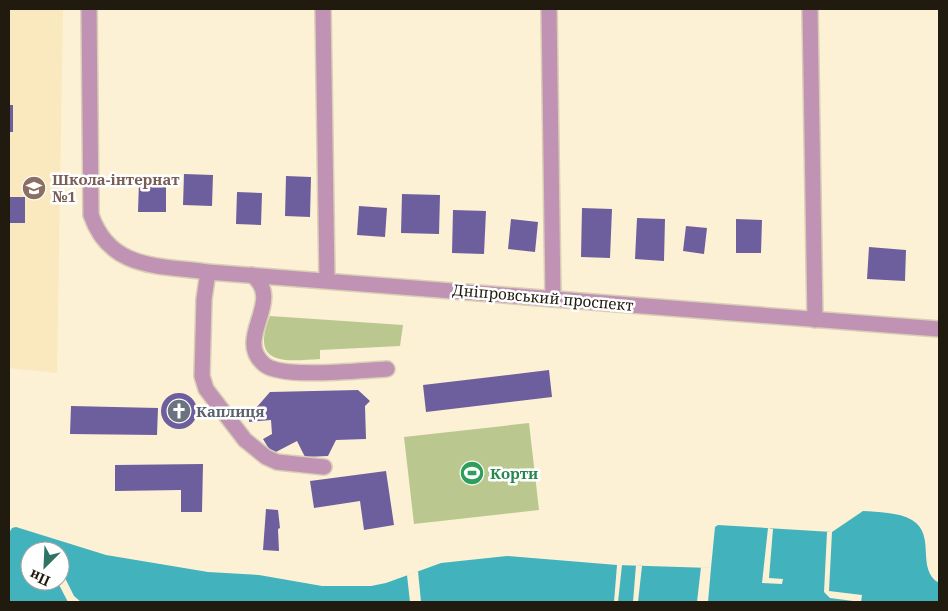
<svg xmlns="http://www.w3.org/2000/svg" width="948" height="611" font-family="'Noto Serif',serif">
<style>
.built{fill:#fae9be}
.green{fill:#bac88f}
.water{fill:#42b2bd;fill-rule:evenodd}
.pier{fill:#fcf1d5}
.building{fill:#6d5e9e}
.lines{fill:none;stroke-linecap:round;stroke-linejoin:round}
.minor-casing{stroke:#d9cfb5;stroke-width:18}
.minor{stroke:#c092b4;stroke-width:15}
.labels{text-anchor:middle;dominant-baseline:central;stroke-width:5;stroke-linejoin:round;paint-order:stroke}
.education-label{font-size:15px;font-weight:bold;fill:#785e54;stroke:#fff;text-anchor:start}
.street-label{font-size:15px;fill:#201b0e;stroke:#fff}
.worship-label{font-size:15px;font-weight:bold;fill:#5b616d;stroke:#fff;text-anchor:start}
.leisure-label{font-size:15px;font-weight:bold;fill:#27864d;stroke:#fff;text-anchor:start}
</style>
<rect width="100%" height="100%" fill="#fcf1d5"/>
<path class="built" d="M 9,9 L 63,9 L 57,373 L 9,368 Z"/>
<path class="green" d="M 270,316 L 403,325 L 400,346 L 320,350 L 320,359 C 287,361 249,367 270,316 Z
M 529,423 L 539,510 L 414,524 L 404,437 Z"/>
<path class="water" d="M 863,511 C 878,512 898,512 912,520 C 937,535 915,569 939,583 L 939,602 L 9,602 L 9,533 L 12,528 L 16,527 L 106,555 L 208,572 L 259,575 L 322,586 L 371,586 L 386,583 L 441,563 L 507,556 L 617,565 L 711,568 L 715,527 L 718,525 L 832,532 ZM 30,551 L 60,551 L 60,581 L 30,581 Z"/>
<path class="pier" d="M 768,528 L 773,529 L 769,578 L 783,579 L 782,584 L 762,583 Z
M 827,532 L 832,532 L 829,591 L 862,595 L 861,602 L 830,598 L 824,592 Z
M 617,565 L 622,565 L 618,602 L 614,602 Z
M 636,565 L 642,566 L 638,602 L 633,602 Z
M 701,567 L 711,568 L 708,602 L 697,602 Z
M 60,568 L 74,596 L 81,602 L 68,602 L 57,581 L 60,581 Z
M 418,571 L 421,602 L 410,602 L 407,575 Z"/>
<path class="building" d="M 9,105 L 13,105 L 13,132 L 9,132 Z
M 184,174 L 213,175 L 212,206 L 183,205 Z
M 286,176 L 311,177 L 310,217 L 285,216 Z
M 139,181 L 166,181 L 166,212 L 138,212 Z
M 237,192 L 262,193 L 261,225 L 236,224 Z
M 402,194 L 440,195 L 439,234 L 401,233 Z
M 9,197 L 25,197 L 25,223 L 9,223 Z
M 359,206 L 387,208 L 385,237 L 357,235 Z
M 582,208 L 612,209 L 610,258 L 581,257 Z
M 453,210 L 486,211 L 484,254 L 452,253 Z
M 637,218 L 665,219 L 664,261 L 635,259 Z
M 511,219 L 538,222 L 535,252 L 508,249 Z
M 736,219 L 762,220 L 761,253 L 736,253 Z
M 686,226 L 707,228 L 704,254 L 683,251 Z
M 869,247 L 906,250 L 905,281 L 867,279 Z
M 549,370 L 552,397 L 426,412 L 423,385 Z
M 358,390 L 370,401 L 365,406 L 366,439 L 336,440 L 328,456 L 305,457 L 297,441 L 272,454 L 263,439 L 272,434 L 271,420 L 249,422 L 249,416 L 270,392 Z
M161 411a18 18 0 1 1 36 0a18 18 0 1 1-36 0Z
M 71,406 L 158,408 L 157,435 L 70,434 Z
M 203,464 L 202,512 L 181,512 L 181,490 L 115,491 L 115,465 Z
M 386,471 L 394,525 L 364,530 L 360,501 L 314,508 L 310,481 Z
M 266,509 L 278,510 L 280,528 L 278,529 L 279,551 L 263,550 Z"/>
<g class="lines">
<g class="minor-casing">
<path id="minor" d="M 89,9 L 91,215 C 110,270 158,265 208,272 L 939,329
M 323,9 L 327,280
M 549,9 L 553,297
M 810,9 L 815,320
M 208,272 L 204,299 L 202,376 L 206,389 L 245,440 L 266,457 L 277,462 L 324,467
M 252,275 C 286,301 232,339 265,365 C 283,379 362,370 387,369"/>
</g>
<use href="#minor" class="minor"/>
</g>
<defs>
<g id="school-disc" transform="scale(1.25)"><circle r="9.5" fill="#8d6e63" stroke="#fff"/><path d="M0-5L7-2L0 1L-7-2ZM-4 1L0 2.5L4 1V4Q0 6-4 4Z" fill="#fff"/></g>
<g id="church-disc" transform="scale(1.25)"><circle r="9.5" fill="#6b7280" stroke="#fff"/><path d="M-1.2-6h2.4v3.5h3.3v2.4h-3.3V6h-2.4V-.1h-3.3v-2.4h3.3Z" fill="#fff"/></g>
<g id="stadium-disc" transform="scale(1.25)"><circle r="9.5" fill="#2e9e5b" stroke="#fff"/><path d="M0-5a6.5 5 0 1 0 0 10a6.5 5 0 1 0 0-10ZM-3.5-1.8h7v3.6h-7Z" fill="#fff"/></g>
</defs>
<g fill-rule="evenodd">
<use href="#school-disc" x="34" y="188"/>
<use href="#church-disc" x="179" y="411"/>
<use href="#stadium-disc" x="472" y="473"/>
</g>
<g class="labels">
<g class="education-label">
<text x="52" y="179">Школа-інтернат<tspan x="52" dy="17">№1</tspan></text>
</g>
<g class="street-label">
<text transform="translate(543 297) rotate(5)">Дніпровський проспект</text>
</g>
<g class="worship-label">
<text x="196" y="411">Каплиця</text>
</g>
<g class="leisure-label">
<text x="490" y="473">Корти</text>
</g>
</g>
<rect width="948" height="611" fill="none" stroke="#201b0e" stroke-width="20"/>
<g transform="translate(45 566) rotate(204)"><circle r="24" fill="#ffffff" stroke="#a6a49f"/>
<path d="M0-4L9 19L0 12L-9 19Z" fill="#2f7365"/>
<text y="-8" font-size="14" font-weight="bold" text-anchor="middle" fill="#201b0e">Пн</text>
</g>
</svg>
